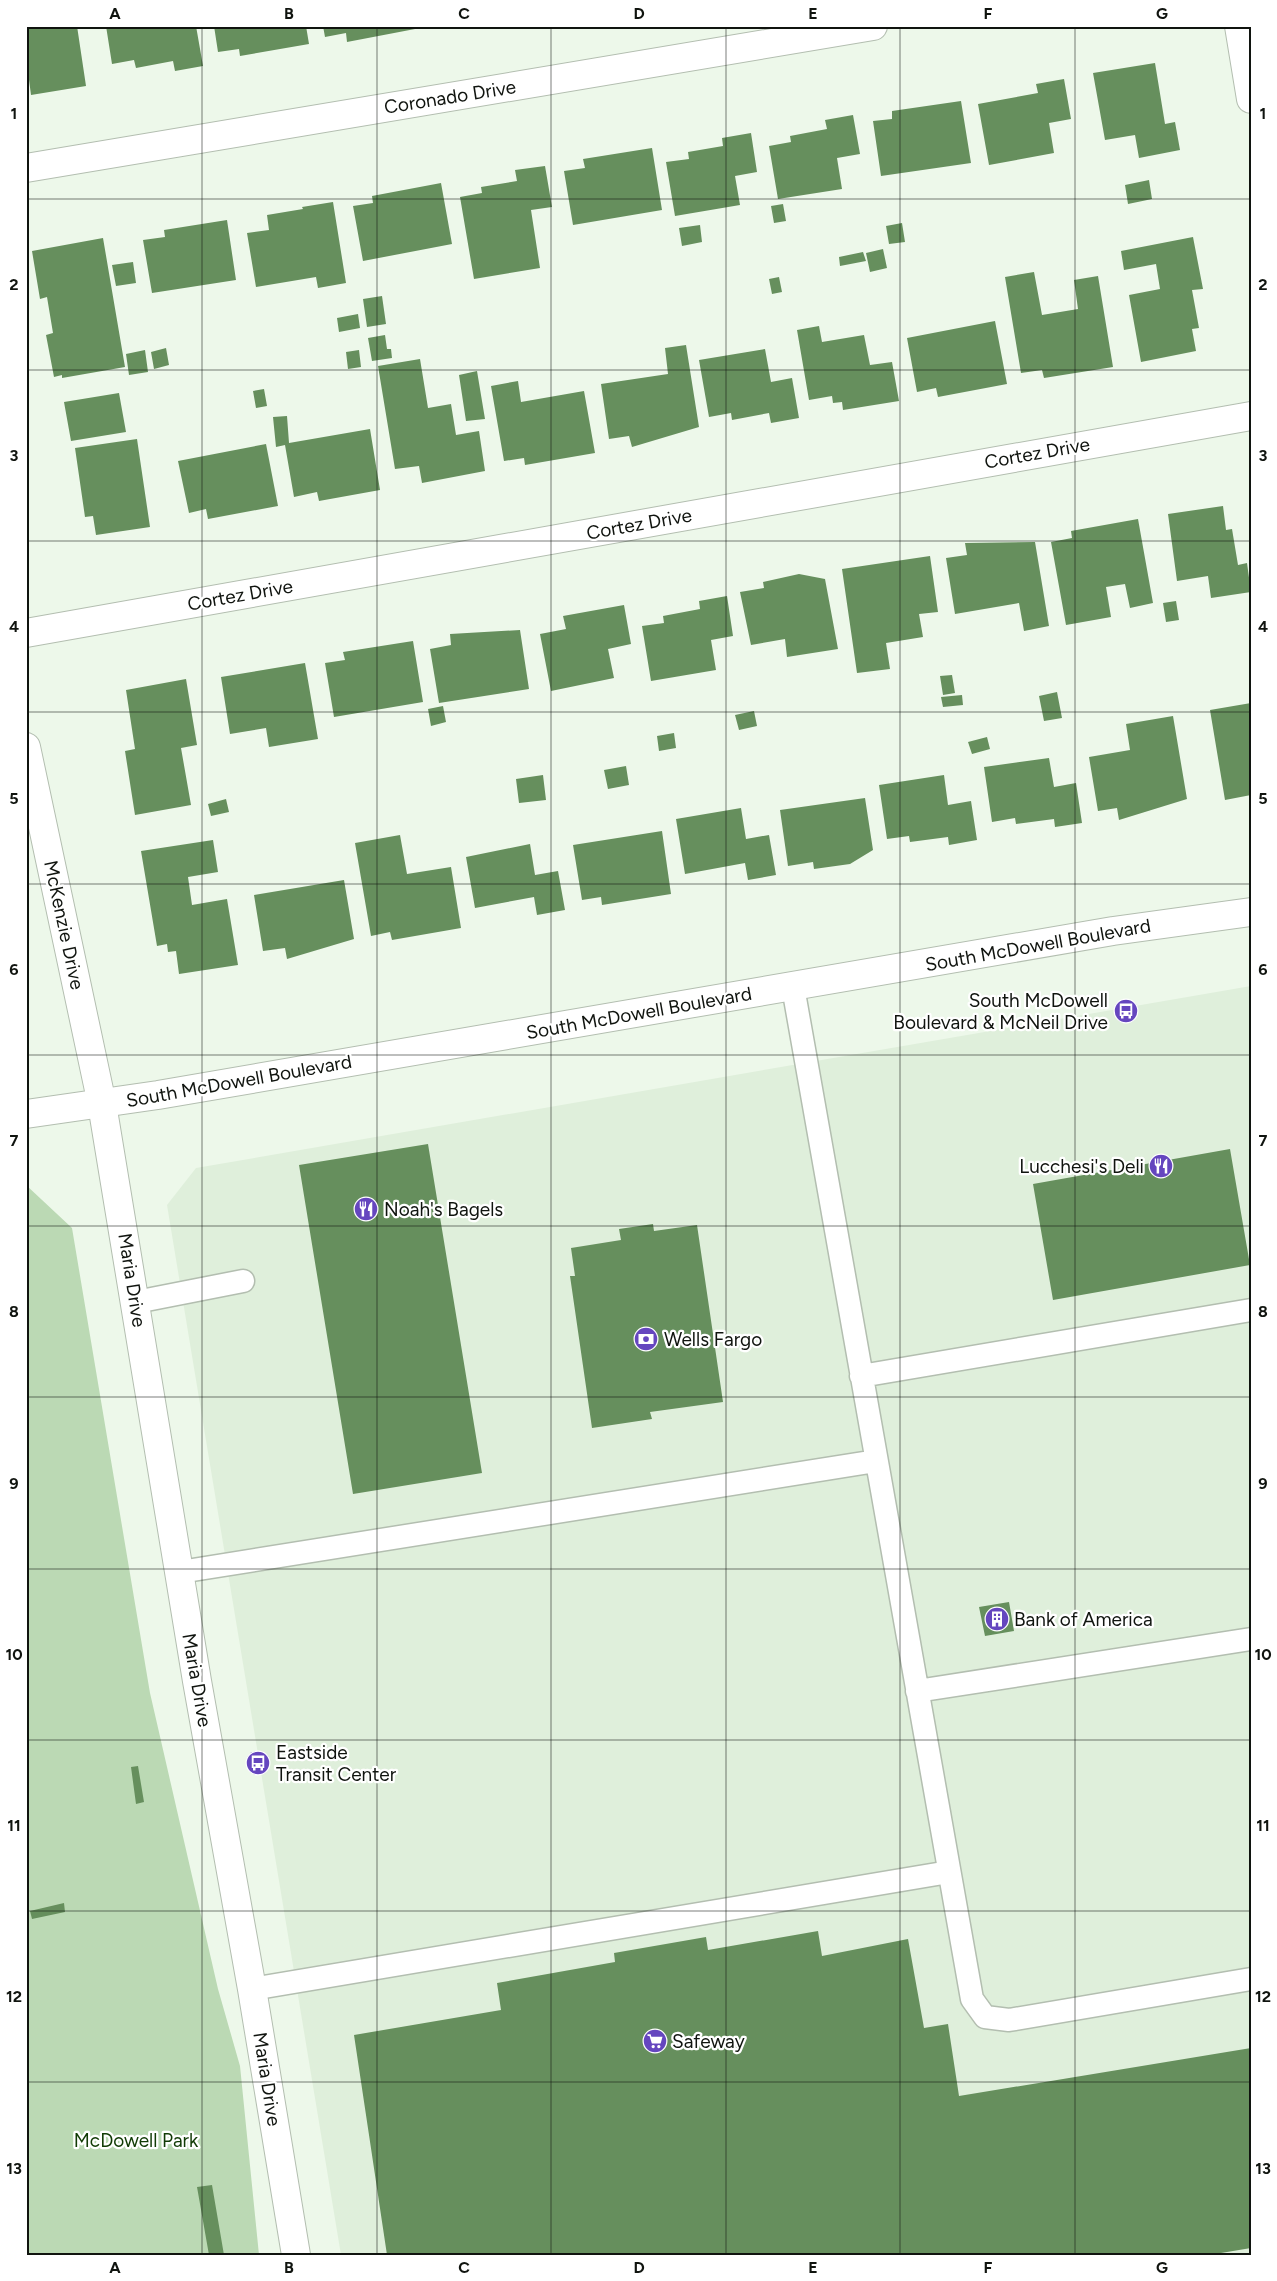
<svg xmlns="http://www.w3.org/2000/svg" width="1277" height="2281" font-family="Figtree,sans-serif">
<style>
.built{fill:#dfefdb}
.green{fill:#bbd9b4}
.building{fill:#668f5d}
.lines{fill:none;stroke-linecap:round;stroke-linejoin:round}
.service-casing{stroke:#b3beb0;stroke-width:25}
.minor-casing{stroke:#b3beb0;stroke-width:30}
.tertiary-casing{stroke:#b3beb0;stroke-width:30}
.secondary-casing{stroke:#b3beb0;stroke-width:30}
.service{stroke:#fff;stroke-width:22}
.minor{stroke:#fff;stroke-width:28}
.tertiary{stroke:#fff;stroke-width:28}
.secondary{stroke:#fff;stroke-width:28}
.grid{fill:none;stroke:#10140f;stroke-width:1;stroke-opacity:0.55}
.labels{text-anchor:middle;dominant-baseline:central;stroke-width:4.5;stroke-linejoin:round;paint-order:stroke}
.street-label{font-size:19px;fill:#10140f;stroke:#fff}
.poi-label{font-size:19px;fill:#10140f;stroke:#fff;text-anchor:start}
.park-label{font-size:19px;fill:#113b05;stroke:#fff}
.neatline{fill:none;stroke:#10140f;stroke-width:2}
.grid-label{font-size:16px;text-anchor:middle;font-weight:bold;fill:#10140f}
</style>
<rect width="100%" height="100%" fill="#edf8ea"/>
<path class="built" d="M 1251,986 L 1251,2255 L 341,2255 L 167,1205 L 196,1168 Z"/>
<path class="green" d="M 26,1185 L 72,1228 L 150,1693 L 218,1989 L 240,2066 L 259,2255 L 26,2255 Z"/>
<path class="building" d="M 26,26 L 77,26 L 86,86 L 31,95 L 28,72 L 26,72 Z
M 106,26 L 196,26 L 203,66 L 175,71 L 173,61 L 136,68 L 134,60 L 112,64 Z
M 214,26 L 306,26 L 309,44 L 240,56 L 239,49 L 218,52 Z
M 323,26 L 415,26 L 415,29 L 347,42 L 346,33 L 325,37 Z
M 1155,63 L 1165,124 L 1175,122 L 1180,150 L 1139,158 L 1135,135 L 1105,140 L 1093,73 Z
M 1064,79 L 1071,119 L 1049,123 L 1054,153 L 989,165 L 978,104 L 1038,93 L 1036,84 Z
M 961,101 L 971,163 L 881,176 L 873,121 L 892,119 L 892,111 Z
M 853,115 L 860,154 L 837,158 L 842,189 L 778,199 L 769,146 L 791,142 L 790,136 L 827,129 L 825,120 Z
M 751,133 L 757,172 L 735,176 L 740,205 L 675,216 L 666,162 L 689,159 L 688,152 L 723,146 L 722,138 Z
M 652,148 L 662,210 L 573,225 L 564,171 L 585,168 L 583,159 Z
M 545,166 L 552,207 L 531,210 L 540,268 L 474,279 L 460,197 L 482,193 L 481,187 L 517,181 L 515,170 Z
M 1149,180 L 1152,199 L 1128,204 L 1125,185 Z
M 441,183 L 452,244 L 363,261 L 353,206 L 373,203 L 372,196 Z
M 333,202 L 346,283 L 318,288 L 316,277 L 256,287 L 247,233 L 269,230 L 267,215 L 303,209 L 302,207 Z
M 783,204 L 786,221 L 774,223 L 771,206 Z
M 227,220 L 236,280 L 152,293 L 143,240 L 165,237 L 164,230 Z
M 902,223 L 905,242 L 889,244 L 886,226 Z
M 700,225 L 702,242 L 682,246 L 679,228 Z
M 1193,237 L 1203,289 L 1192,290 L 1199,328 L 1192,329 L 1196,351 L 1141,362 L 1129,295 L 1160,289 L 1156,264 L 1124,270 L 1121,251 Z
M 103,238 L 125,367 L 62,378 L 62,375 L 54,377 L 46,335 L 53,333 L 47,297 L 40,299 L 32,251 Z
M 883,249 L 887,268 L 870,272 L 866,253 Z
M 863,252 L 866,261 L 840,266 L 839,257 Z
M 133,262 L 136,283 L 116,286 L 112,265 Z
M 1034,272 L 1042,315 L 1078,309 L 1074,280 L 1098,276 L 1113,367 L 1044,378 L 1042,370 L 1021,373 L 1005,277 Z
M 779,277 L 782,292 L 772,294 L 769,279 Z
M 382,296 L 386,324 L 367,327 L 363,299 Z
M 358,314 L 360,328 L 339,332 L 337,318 Z
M 995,321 L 1007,384 L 938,397 L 936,388 L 917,392 L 907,338 Z
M 819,326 L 822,342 L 864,335 L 870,365 L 892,362 L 899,401 L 843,410 L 842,402 L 833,403 L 832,396 L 809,400 L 797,330 Z
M 385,335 L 387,349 L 391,349 L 392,358 L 372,361 L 368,338 Z
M 686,345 L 699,427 L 632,447 L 629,436 L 609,439 L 601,384 L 668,374 L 665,348 Z
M 166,348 L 169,365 L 154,369 L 151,352 Z
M 765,349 L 771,382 L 792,378 L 799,418 L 771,423 L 769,413 L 732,420 L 731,413 L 709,417 L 699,360 Z
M 145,350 L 148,372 L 129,375 L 126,354 Z
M 359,350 L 361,367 L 348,369 L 346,352 Z
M 420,359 L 428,408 L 451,404 L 456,435 L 479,431 L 485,471 L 422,483 L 419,466 L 395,469 L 378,366 Z
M 477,371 L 485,419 L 466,421 L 459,375 Z
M 518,381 L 521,402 L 584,391 L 595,453 L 525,465 L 524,458 L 504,461 L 491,386 Z
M 264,389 L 267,406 L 256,408 L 253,391 Z
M 119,393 L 126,432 L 71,441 L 64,402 Z
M 287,416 L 289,443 L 370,429 L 380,490 L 319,501 L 317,492 L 294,497 L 285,445 L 276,447 L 273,417 Z
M 137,439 L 150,527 L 96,535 L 93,516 L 85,517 L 75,448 Z
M 266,444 L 278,506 L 208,519 L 206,509 L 189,513 L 178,461 Z
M 1223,506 L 1226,530 L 1232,529 L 1238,565 L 1247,563 L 1251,592 L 1211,598 L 1208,576 L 1177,581 L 1168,514 Z
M 1138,519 L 1153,603 L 1130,608 L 1125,584 L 1106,587 L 1111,617 L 1066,625 L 1051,542 L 1072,538 L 1071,531 Z
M 1035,542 L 1049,626 L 1024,631 L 1019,603 L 955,614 L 946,558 L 967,555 L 965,543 Z
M 930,556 L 938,612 L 919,614 L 923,637 L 886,643 L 890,669 L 857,673 L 842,569 Z
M 799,574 L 825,579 L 838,649 L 787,657 L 785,639 L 751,645 L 740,592 L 764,588 L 763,582 Z
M 727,596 L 733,636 L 711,640 L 716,670 L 651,681 L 642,626 L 664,623 L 663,616 L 700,609 L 699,601 Z
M 1176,601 L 1179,620 L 1166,622 L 1163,603 Z
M 624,605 L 631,644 L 608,649 L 614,678 L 551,691 L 540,634 L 566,629 L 563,616 Z
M 520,630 L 529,689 L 439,703 L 430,649 L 451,645 L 450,634 Z
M 413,641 L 423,702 L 334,717 L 325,663 L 345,660 L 343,652 Z
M 305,663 L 318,739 L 269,747 L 266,728 L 230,734 L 221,677 Z
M 952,675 L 955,693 L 943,695 L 940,676 Z
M 186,679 L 197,745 L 181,748 L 191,805 L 135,815 L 125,751 L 135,749 L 126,690 Z
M 1057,692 L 1062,718 L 1044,721 L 1039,696 Z
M 962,695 L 963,705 L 943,707 L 941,697 Z
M 1251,703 L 1251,795 L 1225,800 L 1210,710 Z
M 443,706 L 446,722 L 431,726 L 428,709 Z
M 754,711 L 757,726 L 739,730 L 735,715 Z
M 1173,716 L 1187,799 L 1119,820 L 1117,808 L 1098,811 L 1089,757 L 1130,750 L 1126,724 Z
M 674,733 L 676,748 L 659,751 L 657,736 Z
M 987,737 L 990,749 L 972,754 L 968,742 Z
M 1049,758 L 1054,787 L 1076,783 L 1082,823 L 1055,827 L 1054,819 L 1016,824 L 1015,818 L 992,822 L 984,767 Z
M 626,766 L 629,785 L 608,789 L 604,770 Z
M 543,775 L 546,800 L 519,803 L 516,779 Z
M 944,775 L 948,805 L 971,801 L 977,840 L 949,845 L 948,837 L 910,842 L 909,836 L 887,839 L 879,785 Z
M 865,798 L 873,850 L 850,864 L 814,869 L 813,862 L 788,866 L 780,810 Z
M 226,799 L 229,812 L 211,816 L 208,804 Z
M 741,808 L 746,839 L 769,835 L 776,875 L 748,880 L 745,863 L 685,874 L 676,819 Z
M 662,831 L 671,894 L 602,905 L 601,897 L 582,900 L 573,845 Z
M 400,835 L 407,874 L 451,867 L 461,928 L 392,940 L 390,932 L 371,936 L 355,843 Z
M 213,840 L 218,872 L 188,877 L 192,905 L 227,899 L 238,965 L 179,974 L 176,951 L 168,952 L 167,944 L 157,946 L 141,851 Z
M 530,844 L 535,875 L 558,871 L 565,910 L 537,915 L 534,897 L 475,908 L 466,857 Z
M 344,880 L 354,939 L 287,959 L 285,948 L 263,951 L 254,895 Z
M 428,1144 L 482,1473 L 353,1494 L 299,1165 Z
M 1230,1149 L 1250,1265 L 1053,1300 L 1033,1184 Z
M 653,1224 L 654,1231 L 697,1225 L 723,1402 L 650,1412 L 652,1419 L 592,1428 L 570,1276 L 575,1276 L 571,1248 L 621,1240 L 619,1229 Z
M 1009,1602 L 1014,1631 L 985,1636 L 979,1607 Z
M 138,1766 L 144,1802 L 136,1804 L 131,1767 Z
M 64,1903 L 65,1912 L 32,1919 L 30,1911 Z
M 818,1931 L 822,1956 L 908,1939 L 924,2028 L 948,2024 L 959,2096 L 1251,2048 L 1251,2248 L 1209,2255 L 387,2255 L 354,2035 L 501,2010 L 497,1983 L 615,1962 L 614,1953 L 706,1937 L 708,1950 Z
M 212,2185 L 224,2255 L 209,2255 L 197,2187 Z"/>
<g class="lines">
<g class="service-casing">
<path id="service" d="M 793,987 L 972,1999 L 985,2017 L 1009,2020 L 1251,1979
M 136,1302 L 243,1281
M 861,1376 L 1251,1310
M 180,1572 L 876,1461
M 917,1691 L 1251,1639
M 252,1989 L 949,1872"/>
</g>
<g class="minor-casing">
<path id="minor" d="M 1239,26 L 1251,99
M 26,168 L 873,26
M 26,633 L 1251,416
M 26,747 L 102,1104"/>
</g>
<g class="tertiary-casing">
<path id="tertiary" d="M 102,1104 L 197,1681 L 252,1989 L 296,2255"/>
</g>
<g class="secondary-casing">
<path id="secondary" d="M 26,1114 L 158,1095 L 1113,931 L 1251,912"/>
</g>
<use href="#service" class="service"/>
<use href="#minor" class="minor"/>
<use href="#tertiary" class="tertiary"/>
<use href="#secondary" class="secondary"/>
</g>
<path class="grid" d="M 202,26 L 202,2255M 377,26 L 377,2255M 551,26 L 551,2255M 726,26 L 726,2255M 900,26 L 900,2255M 1075,26 L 1075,2255M 26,199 L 1251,199M 26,370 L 1251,370M 26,541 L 1251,541M 26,712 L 1251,712M 26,884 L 1251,884M 26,1055 L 1251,1055M 26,1226 L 1251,1226M 26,1397 L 1251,1397M 26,1569 L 1251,1569M 26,1740 L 1251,1740M 26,1911 L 1251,1911M 26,2082 L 1251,2082"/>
<defs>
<g id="bus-disc" transform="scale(1.25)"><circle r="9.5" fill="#6546bf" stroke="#fff"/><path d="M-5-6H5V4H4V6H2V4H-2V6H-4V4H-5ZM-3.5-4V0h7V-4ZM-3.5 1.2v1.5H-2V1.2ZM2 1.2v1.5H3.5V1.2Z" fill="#fff"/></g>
<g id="restaurant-disc" transform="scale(1.25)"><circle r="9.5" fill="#6546bf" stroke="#fff"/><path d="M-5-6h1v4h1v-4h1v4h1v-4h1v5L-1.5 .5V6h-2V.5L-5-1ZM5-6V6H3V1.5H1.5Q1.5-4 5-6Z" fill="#fff"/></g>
<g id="bank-disc" transform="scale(1.25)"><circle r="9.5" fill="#6546bf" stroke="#fff"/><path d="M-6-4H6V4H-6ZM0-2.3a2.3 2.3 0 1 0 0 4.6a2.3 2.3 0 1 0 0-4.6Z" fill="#fff"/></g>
<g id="building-disc" transform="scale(1.25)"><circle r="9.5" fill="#6546bf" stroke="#fff"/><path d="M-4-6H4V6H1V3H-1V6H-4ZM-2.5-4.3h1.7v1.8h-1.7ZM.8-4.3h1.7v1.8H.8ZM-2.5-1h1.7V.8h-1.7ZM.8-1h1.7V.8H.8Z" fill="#fff"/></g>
<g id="supermarket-disc" transform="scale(1.25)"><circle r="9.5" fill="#6546bf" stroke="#fff"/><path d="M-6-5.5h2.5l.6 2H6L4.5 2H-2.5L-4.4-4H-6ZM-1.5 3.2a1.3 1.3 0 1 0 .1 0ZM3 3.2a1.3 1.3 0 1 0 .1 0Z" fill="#fff"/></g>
</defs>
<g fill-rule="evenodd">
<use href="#bus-disc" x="1126" y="1011"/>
<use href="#restaurant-disc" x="1161" y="1166"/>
<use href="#restaurant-disc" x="366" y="1209"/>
<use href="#bank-disc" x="646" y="1339"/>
<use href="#building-disc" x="997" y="1619"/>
<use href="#bus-disc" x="258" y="1763"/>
<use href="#supermarket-disc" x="655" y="2041"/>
</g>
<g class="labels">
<g class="street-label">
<text transform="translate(450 97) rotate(-9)">Coronado Drive</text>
<text transform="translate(1037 453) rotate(-10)">Cortez Drive</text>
<text transform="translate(639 524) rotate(-10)">Cortez Drive</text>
<text transform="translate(240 595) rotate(-10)">Cortez Drive</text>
<text transform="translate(64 925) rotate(78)">McKenzie Drive</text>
<text transform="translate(1038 945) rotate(-10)">South McDowell Boulevard</text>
<text transform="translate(639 1013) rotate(-10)">South McDowell Boulevard</text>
<text transform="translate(239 1081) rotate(-10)">South McDowell Boulevard</text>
<text transform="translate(132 1280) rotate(81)">Maria Drive</text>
<text transform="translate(197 1680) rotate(80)">Maria Drive</text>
<text transform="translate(267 2079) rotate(81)">Maria Drive</text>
</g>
<g class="poi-label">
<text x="1108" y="1000" text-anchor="end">South McDowell<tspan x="1108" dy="22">Boulevard &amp; McNeil Drive</tspan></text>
<text x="1144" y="1166" text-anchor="end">Lucchesi's Deli</text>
<text x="384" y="1209">Noah's Bagels</text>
<text x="664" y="1339">Wells Fargo</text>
<text x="1014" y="1619">Bank of America</text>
<text x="276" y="1752">Eastside<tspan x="276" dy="22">Transit Center</tspan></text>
<text x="672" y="2041">Safeway</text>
</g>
<g class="park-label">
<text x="136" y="2140">McDowell Park</text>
</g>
</g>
<rect width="1277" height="2281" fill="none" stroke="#ffffff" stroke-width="55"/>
<rect x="28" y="28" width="1222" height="2226" class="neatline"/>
<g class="grid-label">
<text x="115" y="19">A</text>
<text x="289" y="19">B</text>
<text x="464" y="19">C</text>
<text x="639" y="19">D</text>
<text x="813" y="19">E</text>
<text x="988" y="19">F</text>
<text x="1162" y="19">G</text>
<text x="14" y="119">1</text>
<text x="1263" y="119">1</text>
<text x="14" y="290">2</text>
<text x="1263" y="290">2</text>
<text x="14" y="461">3</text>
<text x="1263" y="461">3</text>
<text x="14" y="632">4</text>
<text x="1263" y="632">4</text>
<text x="14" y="804">5</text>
<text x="1263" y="804">5</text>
<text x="14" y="975">6</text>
<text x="1263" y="975">6</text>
<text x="14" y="1146">7</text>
<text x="1263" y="1146">7</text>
<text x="14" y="1317">8</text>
<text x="1263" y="1317">8</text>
<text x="14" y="1489">9</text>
<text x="1263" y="1489">9</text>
<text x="14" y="1660">10</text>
<text x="1263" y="1660">10</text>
<text x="14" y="1831">11</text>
<text x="1263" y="1831">11</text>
<text x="14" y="2002">12</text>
<text x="1263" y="2002">12</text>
<text x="14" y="2174">13</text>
<text x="1263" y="2174">13</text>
<text x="115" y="2273">A</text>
<text x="289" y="2273">B</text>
<text x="464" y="2273">C</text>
<text x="639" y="2273">D</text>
<text x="813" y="2273">E</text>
<text x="988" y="2273">F</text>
<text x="1162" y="2273">G</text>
</g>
</svg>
